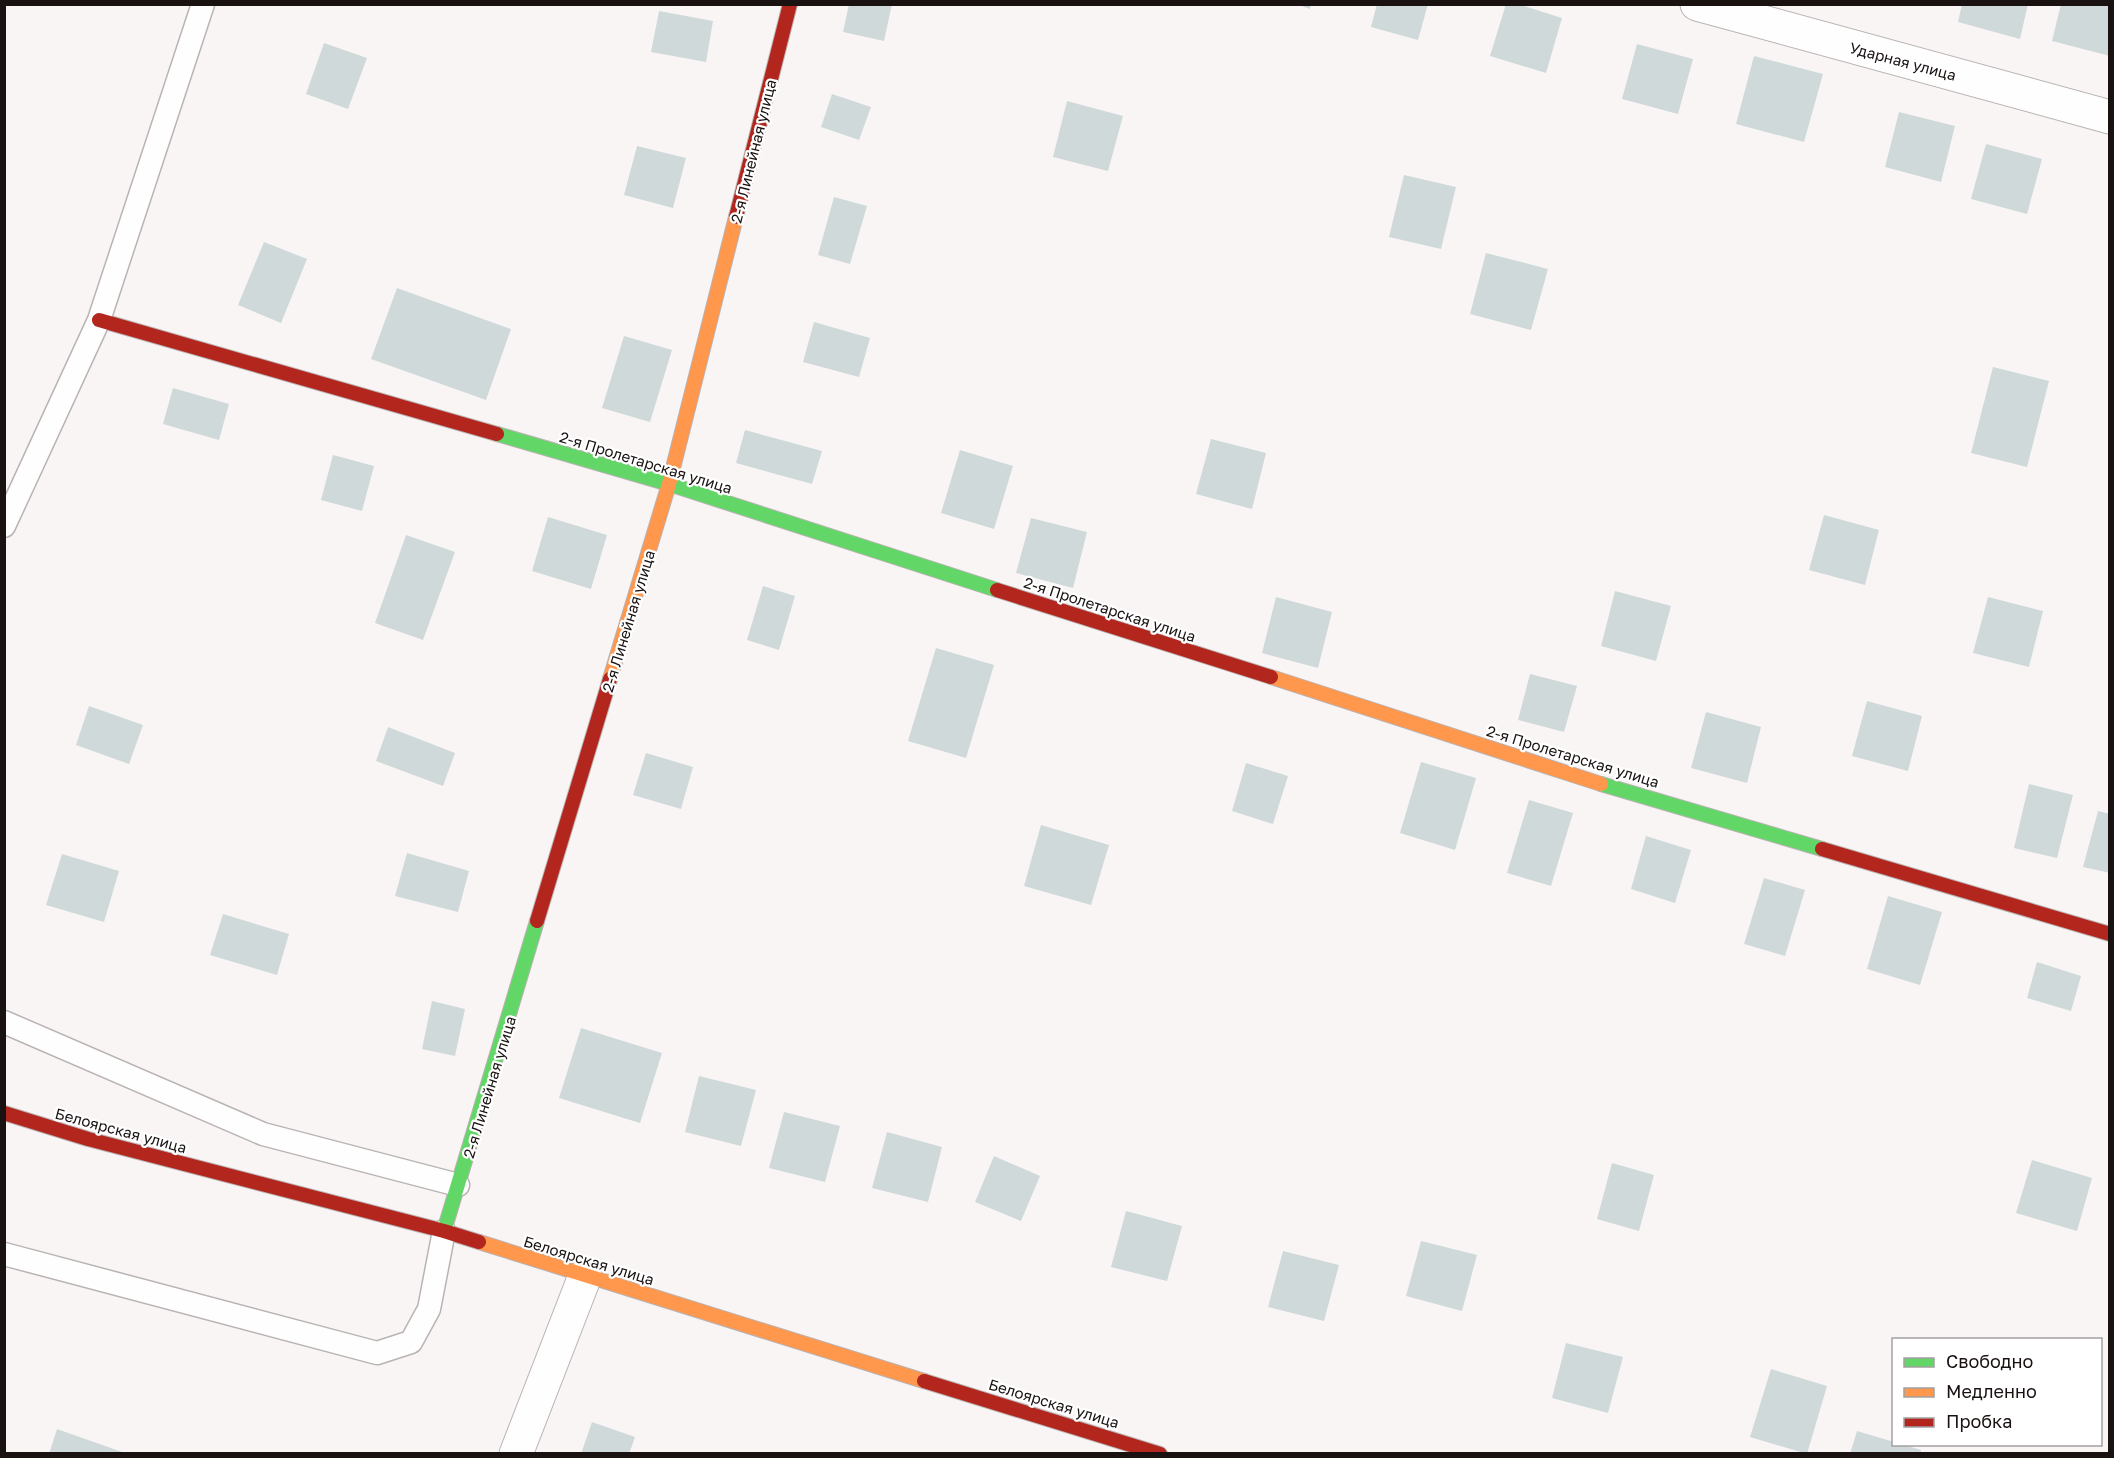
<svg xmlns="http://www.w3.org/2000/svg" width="2114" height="1458" font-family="'Golos Text',sans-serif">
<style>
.building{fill:#cfd9da}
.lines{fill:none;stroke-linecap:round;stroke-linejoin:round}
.lane-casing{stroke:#bab3b3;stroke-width:25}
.street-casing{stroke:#bab3b3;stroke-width:35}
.fast-casing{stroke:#bab3b3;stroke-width:16}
.slow-casing{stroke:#bab3b3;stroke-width:16}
.jam-casing{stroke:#bab3b3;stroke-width:16}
.lane{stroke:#fefefe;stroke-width:22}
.street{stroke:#fefefe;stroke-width:33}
.fast{stroke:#63d668;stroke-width:14}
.slow{stroke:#ff974d;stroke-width:14}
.jam{stroke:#b3261e;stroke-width:14}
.labels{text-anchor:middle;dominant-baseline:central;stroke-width:4.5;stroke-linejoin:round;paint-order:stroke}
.street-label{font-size:15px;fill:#1a1111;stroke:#fff}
</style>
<rect width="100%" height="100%" fill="#faf5f5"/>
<path class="building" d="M 849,4 L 892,4 L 884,41 L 843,32 Z
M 1296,4 L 1311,4 L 1310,9 Z
M 1377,4 L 1428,4 L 1418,40 L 1371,27 Z
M 1506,4 L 1518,4 L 1562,18 L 1546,73 L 1490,56 Z
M 1962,4 L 2028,4 L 2020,39 L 1958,22 Z
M 2061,4 L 2110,4 L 2110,56 L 2052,41 Z
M 659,11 L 713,21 L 706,62 L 651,52 Z
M 324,43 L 367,58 L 348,109 L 306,94 Z
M 1637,44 L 1693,59 L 1678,114 L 1622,99 Z
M 1754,56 L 1823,74 L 1804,142 L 1736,124 Z
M 832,94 L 871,107 L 859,140 L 821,127 Z
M 1067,101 L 1123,116 L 1108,171 L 1053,157 Z
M 1899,112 L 1955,126 L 1941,182 L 1885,167 Z
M 1986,144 L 2042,159 L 2027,214 L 1971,199 Z
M 637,146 L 686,158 L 673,208 L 624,195 Z
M 1404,175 L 1456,187 L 1441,249 L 1389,237 Z
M 834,197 L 867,206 L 850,264 L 818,255 Z
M 264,242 L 307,259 L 281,323 L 238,305 Z
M 1486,253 L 1548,269 L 1531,330 L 1470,314 Z
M 397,288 L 511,329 L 486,400 L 371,359 Z
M 814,322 L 870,338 L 859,377 L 803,362 Z
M 624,336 L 672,350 L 650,422 L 602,408 Z
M 1993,367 L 2049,381 L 2027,467 L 1971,453 Z
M 173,388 L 229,404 L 219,440 L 163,424 Z
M 745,430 L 822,451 L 812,484 L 736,463 Z
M 1211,439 L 1266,453 L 1252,509 L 1196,494 Z
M 960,450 L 1013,466 L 994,529 L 941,513 Z
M 333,455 L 374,466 L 362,511 L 321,500 Z
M 1824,515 L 1879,530 L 1865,585 L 1809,570 Z
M 548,517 L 607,535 L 591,589 L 532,571 Z
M 1031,518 L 1087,532 L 1073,588 L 1016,573 Z
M 406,535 L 455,552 L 423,640 L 375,623 Z
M 763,586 L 795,596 L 779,650 L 747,640 Z
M 1615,591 L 1671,606 L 1656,661 L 1601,646 Z
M 1276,597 L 1332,612 L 1318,668 L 1262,653 Z
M 1988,597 L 2043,611 L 2029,667 L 1973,653 Z
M 936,648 L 994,665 L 966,758 L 908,741 Z
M 1530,674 L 1577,686 L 1564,732 L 1518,720 Z
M 1867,701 L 1922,716 L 1908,771 L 1852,756 Z
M 89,706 L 143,725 L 129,764 L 76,745 Z
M 1706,712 L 1761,727 L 1747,783 L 1691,768 Z
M 388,727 L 455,753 L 443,786 L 376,761 Z
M 646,753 L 693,767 L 681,809 L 633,795 Z
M 1421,762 L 1476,778 L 1455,850 L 1400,833 Z
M 1246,763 L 1288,776 L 1273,824 L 1232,811 Z
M 2029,784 L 2073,795 L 2057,858 L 2014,848 Z
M 1529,800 L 1573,813 L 1551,886 L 1507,873 Z
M 2098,811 L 2110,814 L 2110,873 L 2083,867 Z
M 1041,825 L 1109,845 L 1091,905 L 1024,886 Z
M 1646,836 L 1691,850 L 1675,903 L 1631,889 Z
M 407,853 L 469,871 L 458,912 L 395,896 Z
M 62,854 L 119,871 L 104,922 L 46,905 Z
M 1764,878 L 1805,890 L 1785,956 L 1744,944 Z
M 1888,896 L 1942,912 L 1920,985 L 1867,969 Z
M 223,914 L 289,934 L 277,975 L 210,955 Z
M 2037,962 L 2081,976 L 2071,1011 L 2027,998 Z
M 432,1001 L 465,1009 L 455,1056 L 422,1049 Z
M 581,1028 L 662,1053 L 640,1123 L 559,1098 Z
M 699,1076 L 756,1090 L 741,1146 L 685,1132 Z
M 784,1112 L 840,1126 L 825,1182 L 769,1168 Z
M 887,1132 L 942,1147 L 928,1202 L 872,1188 Z
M 994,1156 L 1040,1176 L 1021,1221 L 975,1202 Z
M 2032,1160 L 2092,1178 L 2077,1231 L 2016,1213 Z
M 1612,1163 L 1654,1175 L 1639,1231 L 1597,1219 Z
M 1126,1211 L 1182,1226 L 1167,1281 L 1111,1267 Z
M 1421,1241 L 1477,1255 L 1462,1311 L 1406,1296 Z
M 1283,1251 L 1339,1265 L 1324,1321 L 1268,1307 Z
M 1566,1343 L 1623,1357 L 1608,1413 L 1552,1398 Z
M 1771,1369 L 1827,1386 L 1807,1454 L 1750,1437 Z
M 592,1422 L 635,1437 L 629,1454 L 581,1454 Z
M 57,1429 L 125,1453 L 125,1454 L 49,1454 Z
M 1857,1431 L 1894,1442 L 1894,1444 L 1901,1444 L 1921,1450 L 1920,1454 L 1850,1454 Z"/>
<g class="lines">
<g class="lane-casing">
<path id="lane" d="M 4,526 L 99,320 L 203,4
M 4,1022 L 263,1134 L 458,1185
M 4,1254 L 377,1353 L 411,1342 L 429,1309 L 444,1231"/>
</g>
<g class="street-casing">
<path id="street" d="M 1697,4 L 2110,117
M 516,1454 L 585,1276"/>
</g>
<g class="fast-casing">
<path id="fast" d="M 497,434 L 669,484 L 997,590
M 1601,784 L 1822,849
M 444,1231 L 537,921"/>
</g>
<g class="slow-casing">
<path id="slow" d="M 1271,677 L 1601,784
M 610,679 L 669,484 L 736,217
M 479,1242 L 924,1381"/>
</g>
<g class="jam-casing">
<path id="jam" d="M 736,217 L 790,4
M 99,320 L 497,434
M 997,590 L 1271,677
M 1822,849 L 2110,934
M 537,921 L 610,679
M 4,1113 L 88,1139 L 444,1231 L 479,1242
M 924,1381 L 1160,1454"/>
</g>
<use href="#lane" class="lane"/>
<use href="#street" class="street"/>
<use href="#fast" class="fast"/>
<use href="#slow" class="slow"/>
<use href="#jam" class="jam"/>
</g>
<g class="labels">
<g class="street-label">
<text transform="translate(1903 61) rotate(15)">Ударная улица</text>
<text transform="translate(753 151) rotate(-76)">2-я Линейная улица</text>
<text transform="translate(646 462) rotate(17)">2-я Пролетарская улица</text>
<text transform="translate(1110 609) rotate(18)">2-я Пролетарская улица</text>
<text transform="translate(628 621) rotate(-73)">2-я Линейная улица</text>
<text transform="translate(1573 756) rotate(17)">2-я Пролетарская улица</text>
<text transform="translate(489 1087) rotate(-73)">2-я Линейная улица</text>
<text transform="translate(121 1130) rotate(15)">Белоярская улица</text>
<text transform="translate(589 1260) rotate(17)">Белоярская улица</text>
<text transform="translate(1054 1403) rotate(17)">Белоярская улица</text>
</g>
</g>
<rect width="2114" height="1458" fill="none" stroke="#1a1111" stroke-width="12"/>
<rect x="1892" y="1338" width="210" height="108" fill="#ffffff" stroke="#a3a0a0" stroke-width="1.5"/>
<rect x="1904" y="1358" width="30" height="9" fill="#63d668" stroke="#a3a0a0" stroke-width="1.5"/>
<text x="1946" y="1368" font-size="18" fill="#1a1111">Свободно</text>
<rect x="1904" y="1388" width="30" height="9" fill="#ff974d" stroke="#a3a0a0" stroke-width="1.5"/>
<text x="1946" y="1398" font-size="18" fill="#1a1111">Медленно</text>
<rect x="1904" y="1418" width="30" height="9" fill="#b3261e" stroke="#a3a0a0" stroke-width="1.5"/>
<text x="1946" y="1428" font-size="18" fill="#1a1111">Пробка</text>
</svg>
